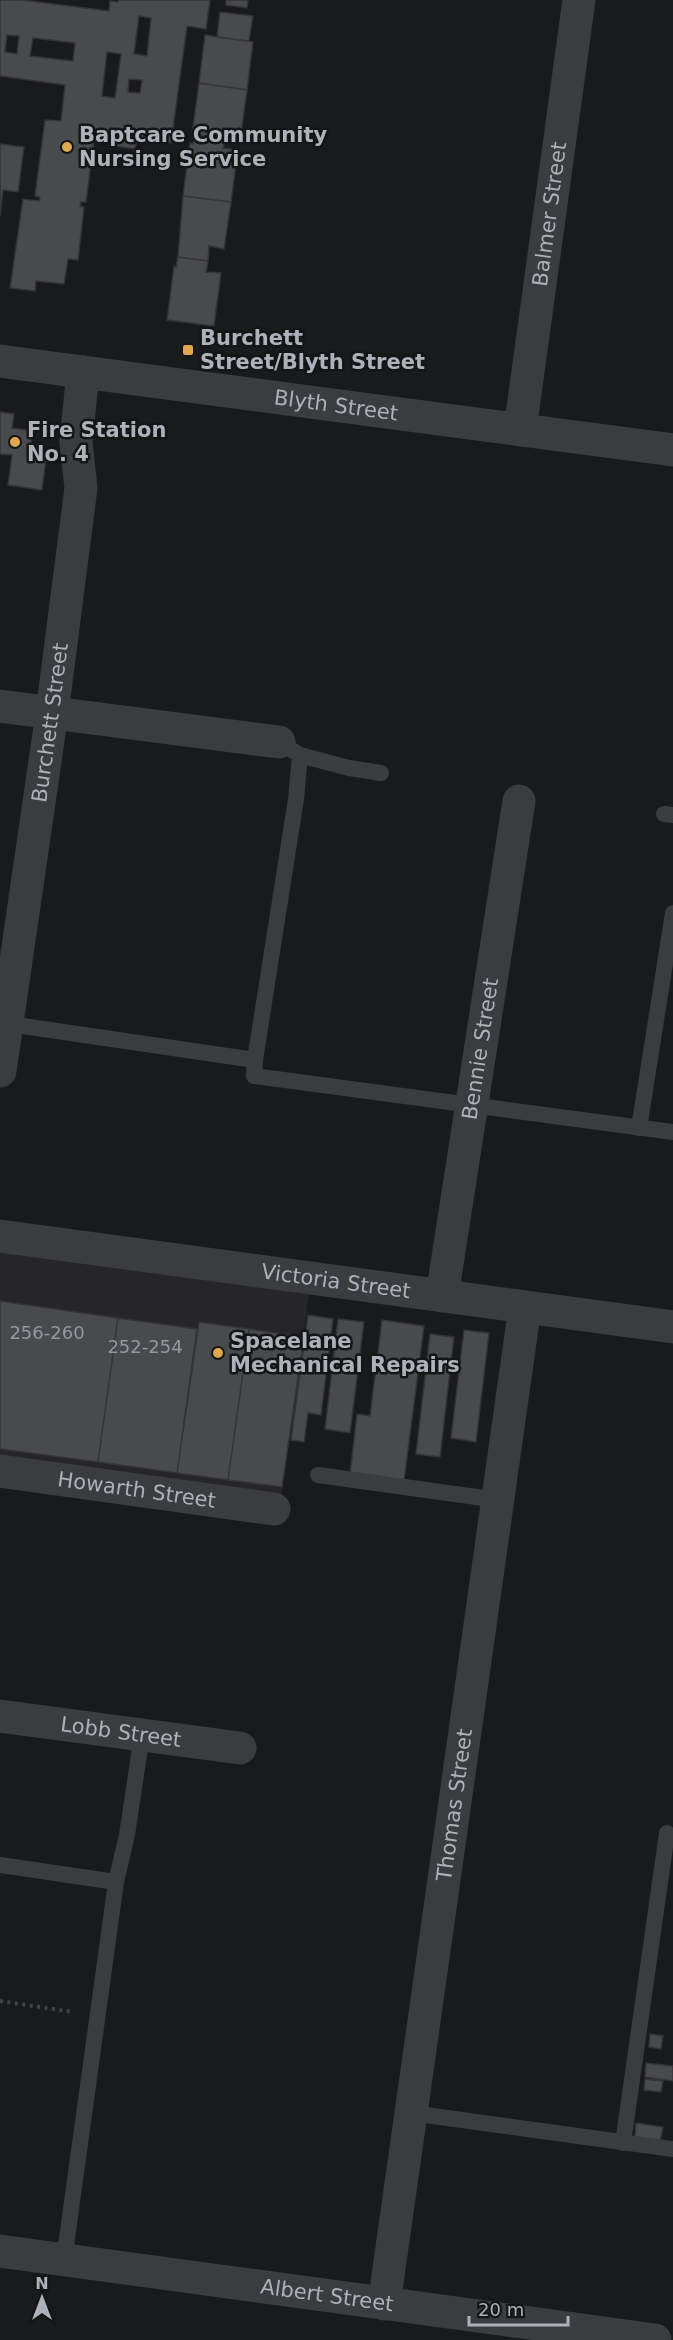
<svg xmlns="http://www.w3.org/2000/svg" width="673" height="2340" font-family="'DejaVu Sans',sans-serif">
<style>
.built{fill:#262628}
.building{fill:#494a4e;stroke:#343437;stroke-width:1.5;fill-rule:evenodd}
.lines{fill:none;stroke-linecap:round;stroke-linejoin:round}
.path{stroke:#414347;stroke-width:4;stroke-dasharray:3 4.5;stroke-linecap:butt}
.service{stroke:#3b3c40;stroke-width:16}
.minor{stroke:#3b3c40;stroke-width:33}
.tertiary{stroke:#3b3c40;stroke-width:33}
.poi-dot{fill:#e0a74d;stroke:#141516;stroke-width:2}
.labels{text-anchor:middle;dominant-baseline:central;stroke-width:5;stroke-linejoin:round;paint-order:stroke}
.number-label{font-size:18px;fill:#94989f}
.poi-label{font-size:21px;font-weight:bold;fill:#adb2ba;stroke:#141516;text-anchor:start}
.street-label{font-size:21px;fill:#adb2ba;stroke:#141516}
</style>
<rect width="100%" height="100%" fill="#191a1b"/>
<path class="built" d="M 0,1245 L 310,1287 L 281,1498 L 0,1462 Z"/>
<path class="building" d="M 0,0 L 22,0 L 109,11 L 110,1 L 118,2 L 119,0 L 210,0 L 206,29 L 187,26 L 171,143 L 137,139 L 135,149 L 108,145 L 110,136 L 86,132 L 86,139 L 94,140 L 86,202 L 81,202 L 80,206 L 84,207 L 78,260 L 68,259 L 64,284 L 36,281 L 35,291 L 10,288 L 23,199 L 39,201 L 40,197 L 35,196 L 45,120 L 61,121 L 65,85 L 0,76 ZM 139,16 L 151,18 L 147,56 L 134,54 ZM 7,35 L 19,36 L 17,54 L 5,52 ZM 33,38 L 75,43 L 73,61 L 30,56 ZM 107,52 L 121,54 L 115,98 L 102,96 ZM 129,79 L 142,80 L 140,93 L 128,92 Z
M 226,0 L 248,0 L 247,8 L 226,5 Z
M 220,12 L 253,16 L 249,41 L 217,37 Z
M 205,35 L 253,42 L 247,90 L 199,83 Z
M 199,83 L 247,90 L 240,141 L 192,134 Z
M 195,135 L 225,139 L 223,148 L 238,150 L 231,202 L 183,196 L 190,143 L 193,144 Z
M 0,144 L 24,147 L 18,192 L 3,190 L 0,216 Z
M 183,196 L 231,202 L 224,249 L 209,246 L 208,261 L 178,257 Z
M 178,257 L 208,261 L 206,272 L 221,273 L 214,326 L 167,320 L 174,266 L 176,267 Z
M 0,412 L 14,414 L 12,428 L 33,431 L 29,456 L 46,458 L 42,490 L 8,485 L 12,455 L 0,454 Z
M 0,1301 L 118,1318 L 98,1462 L 0,1449 Z
M 308,1315 L 333,1319 L 321,1415 L 308,1413 L 304,1442 L 291,1440 Z
M 118,1318 L 197,1329 L 177,1473 L 98,1462 Z
M 338,1319 L 364,1322 L 350,1433 L 325,1429 Z
M 382,1320 L 424,1326 L 404,1481 L 350,1474 L 357,1414 L 370,1416 Z
M 199,1322 L 249,1329 L 228,1480 L 177,1473 Z
M 249,1329 L 304,1337 L 282,1487 L 228,1480 Z
M 464,1330 L 489,1333 L 476,1442 L 451,1438 Z
M 430,1334 L 454,1337 L 440,1457 L 416,1454 Z
M 650,2034 L 663,2036 L 661,2049 L 649,2047 Z
M 646,2063 L 673,2066 L 673,2081 L 645,2077 Z
M 645,2079 L 663,2081 L 661,2092 L 644,2090 Z
M 636,2123 L 663,2127 L 660,2141 L 635,2138 Z"/>
<g class="lines">
<path class="path" d="M 0,2001 L 73,2012"/>
<path class="service" d="M 300,755 L 349,768 L 381,773
M 664,814 L 673,815
M 9,1024 L 255,1060 L 296,799 L 300,755 L 279,742
M 255,1060 L 254,1076 L 673,1132
M 639,1128 L 673,913
M 318,1475 L 498,1500
M 0,1865 L 116,1882
M 411,2113 L 673,2149
M 623,2143 L 667,1833
M 64,2260 L 116,1882 L 127,1835 L 142,1735"/>
<g class="minor">
<path id="s1" d="M 520,430 L 579,0"/>
<path d="M 0,706 L 279,742"/>
<path id="s2" d="M 0,1071 L 52,713 L 81,488 L 76,442 L 83,372"/>
<path id="s3" d="M 442,1296 L 519,801"/>
<path id="s4" d="M 0,1471 L 274,1509"/>
<path id="s5" d="M 0,1716 L 240,1748"/>
<path id="s6" d="M 0,2251 L 655,2340"/>
<path id="s7" d="M 384,2304 L 525,1307"/>
</g>
<g class="tertiary">
<path id="s8" d="M 0,361 L 673,450"/>
<path id="s9" d="M 0,1236 L 673,1327"/>
</g>
</g>
<g class="poi-dot">
<circle cx="67" cy="147" r="6"/>
<rect x="182" y="344" width="12" height="12" rx="3"/>
<circle cx="15" cy="442" r="6"/>
<circle cx="218" cy="1353" r="6"/>
</g>
<g class="labels">
<g class="number-label">
<text x="47" y="1332">256-260</text>
<text x="145" y="1346">252-254</text>
</g>
<g class="poi-label">
<text x="79" y="135">Baptcare Community<tspan x="79" dy="24">Nursing Service</tspan></text>
<text x="200" y="338">Burchett<tspan x="200" dy="24">Street/Blyth Street</tspan></text>
<text x="27" y="430">Fire Station<tspan x="27" dy="24">No. 4</tspan></text>
<text x="230" y="1341">Spacelane<tspan x="230" dy="24">Mechanical Repairs</tspan></text>
</g>
<g class="street-label">
<text stroke="none"><textPath href="#s1" startOffset="218">Balmer Street</textPath></text>
<text stroke="none"><textPath href="#s8" startOffset="339">Blyth Street</textPath></text>
<text stroke="none"><textPath href="#s2" startOffset="352">Burchett Street</textPath></text>
<text stroke="none"><textPath href="#s3" startOffset="250">Bennie Street</textPath></text>
<text stroke="none"><textPath href="#s9" startOffset="339">Victoria Street</textPath></text>
<text stroke="none"><textPath href="#s4" startOffset="138">Howarth Street</textPath></text>
<text stroke="none"><textPath href="#s5" startOffset="122">Lobb Street</textPath></text>
<text stroke="none"><textPath href="#s7" startOffset="504">Thomas Street</textPath></text>
<text stroke="none"><textPath href="#s6" startOffset="330">Albert Street</textPath></text>
</g>
</g>
<g transform="translate(42 2298)" stroke="#141516" stroke-width="4.5" paint-order="stroke">
<path d="M0-4.5L10 22L0 15L-10 22Z" fill="#adb2ba"/>
<text y="-9" font-size="16" font-weight="bold" text-anchor="middle" fill="#adb2ba">N</text>
</g>
<path d="M469 2316v9h99v-9" fill="none" stroke="#adb2ba" stroke-width="3"/>
<text x="478" y="2316" font-size="18" fill="#adb2ba" stroke="#141516" stroke-width="4.5" paint-order="stroke">20 m</text>
</svg>
